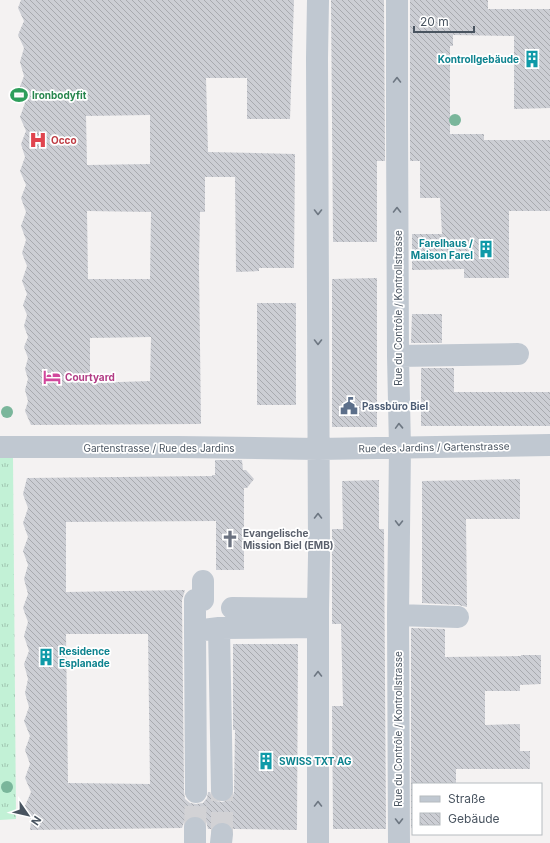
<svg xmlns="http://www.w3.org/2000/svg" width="550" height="843" font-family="Inter,sans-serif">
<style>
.grass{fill:url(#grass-tufts)}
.building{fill:url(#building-back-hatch);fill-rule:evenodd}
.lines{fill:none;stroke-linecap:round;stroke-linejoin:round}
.minor-tunnel{stroke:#d2d2d5;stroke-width:22;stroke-dasharray:22 11;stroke-linecap:butt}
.minor{stroke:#c0c8d1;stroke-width:22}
.tree{fill:#7ab69b}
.oneway{stroke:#6d7782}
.labels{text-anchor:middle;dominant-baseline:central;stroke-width:3.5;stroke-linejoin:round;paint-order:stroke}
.culture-label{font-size:10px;font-weight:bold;fill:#0d838f;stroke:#fff;text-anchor:end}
.leisure-label{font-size:10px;font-weight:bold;fill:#27864d;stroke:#fff;text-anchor:start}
.health-label{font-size:10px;font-weight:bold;fill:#be3a42;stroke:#fff;text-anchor:start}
.street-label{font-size:10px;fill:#495460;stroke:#fff}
.hotel-label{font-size:10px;font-weight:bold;fill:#b23c85;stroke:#fff;text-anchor:start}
.service-label{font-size:10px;font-weight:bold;fill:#4e5e75;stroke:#fff;text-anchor:start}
.worship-label{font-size:10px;font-weight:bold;fill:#5b616d;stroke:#fff;text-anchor:start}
</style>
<defs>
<pattern id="grass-tufts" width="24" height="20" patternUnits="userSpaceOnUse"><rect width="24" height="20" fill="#c2f1d6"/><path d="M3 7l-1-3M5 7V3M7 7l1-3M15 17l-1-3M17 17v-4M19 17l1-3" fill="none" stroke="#a0c6b1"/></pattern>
<pattern id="building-back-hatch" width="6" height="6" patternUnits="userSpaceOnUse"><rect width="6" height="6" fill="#ccced4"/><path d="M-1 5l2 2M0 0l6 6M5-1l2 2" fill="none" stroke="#a8aaaf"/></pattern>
</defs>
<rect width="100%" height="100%" fill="#f4f2f2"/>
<path class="grass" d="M 0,458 L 13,458 L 16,819 L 0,820 Z"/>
<path class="building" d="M 21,0 L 294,0 L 290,119 L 247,119 L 247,78 L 206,78 L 208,152 L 295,154 L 294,268 L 259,268 L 259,271 L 236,272 L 235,177 L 205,177 L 205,212 L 200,212 L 199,267 L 201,424 L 31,425 L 25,411 L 28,401 L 25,390 L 28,379 L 25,369 L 28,358 L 24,347 L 28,337 L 24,326 L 27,315 L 23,305 L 27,294 L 22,281 L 27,266 L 22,253 L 26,240 L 21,226 L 26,212 L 21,198 L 26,185 L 20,171 L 25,157 L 21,144 L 26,131 L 20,117 L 25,103 L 19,89 L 24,76 L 20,62 L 24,48 L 18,35 L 24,21 L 18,8 ZM 150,115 L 150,164 L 87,165 L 86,116 ZM 87,211 L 151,212 L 150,279 L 88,279 ZM 151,337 L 150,381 L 90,383 L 90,338 Z
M 331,0 L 384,0 L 385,161 L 377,161 L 377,242 L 333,242 Z
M 410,0 L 488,0 L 488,9 L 550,9 L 550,108 L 514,109 L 514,36 L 453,35 L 453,46 L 450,46 L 450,134 L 484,134 L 484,140 L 550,140 L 550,211 L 509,211 L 509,278 L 464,278 L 464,269 L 412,270 L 412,234 L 442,234 L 440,198 L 420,198 L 420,161 L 410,161 Z
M 377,278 L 377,427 L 332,427 L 332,279 Z
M 257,303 L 296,303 L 296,405 L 257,405 Z
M 412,314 L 442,314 L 442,343 L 411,343 Z
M 421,368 L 454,368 L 454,392 L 550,392 L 550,426 L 421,426 Z
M 215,460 L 242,460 L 243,470 L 246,470 L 254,479 L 247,488 L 244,488 L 244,570 L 216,570 L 216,521 L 66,522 L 66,592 L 185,590 L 182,600 L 184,792 L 185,799 L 190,803 L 196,804 L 203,803 L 207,798 L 208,792 L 210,792 L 212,797 L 216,801 L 222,802 L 229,800 L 233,796 L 234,792 L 235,730 L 233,730 L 233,644 L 298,644 L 297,830 L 233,829 L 229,824 L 223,822 L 217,823 L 212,826 L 211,829 L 208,829 L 206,821 L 201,817 L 195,816 L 188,817 L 184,822 L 182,828 L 30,830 L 31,821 L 25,806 L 31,792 L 25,778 L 30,764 L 25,750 L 30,736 L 24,721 L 29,707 L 25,693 L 28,679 L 24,664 L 29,651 L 24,636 L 28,622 L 23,608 L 28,594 L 24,579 L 28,565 L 23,551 L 28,537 L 23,523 L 28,508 L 23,494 L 27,478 L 212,476 L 212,475 L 215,475 ZM 66,634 L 148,634 L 150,784 L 68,783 Z
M 520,479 L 520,519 L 466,519 L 467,607 L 458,605 L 422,603 L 422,481 Z
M 379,480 L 379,529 L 384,529 L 386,829 L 333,829 L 332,706 L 343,706 L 341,624 L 332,624 L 332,529 L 343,529 L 342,481 Z
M 411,628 L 445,629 L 445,657 L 521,656 L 521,655 L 541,655 L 541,684 L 520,685 L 520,691 L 485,691 L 485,725 L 520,724 L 520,751 L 530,751 L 530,769 L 456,769 L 456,784 L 413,784 L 413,828 L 411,828 Z"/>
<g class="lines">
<path class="minor-tunnel" d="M 195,828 L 196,792
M 222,834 L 222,790"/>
<path class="minor" d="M 397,0 L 397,122 L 398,356 L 400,448 L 398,615 L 399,843
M 398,356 L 518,354
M 0,447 L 178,447 L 318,449 L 550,445
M 232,608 L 318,609
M 398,615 L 458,617
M 219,628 L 222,790
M 195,631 L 195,600 L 203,600 L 203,581
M 196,792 L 195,631 L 219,628 L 318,627
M 195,843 L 195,828
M 221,843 L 222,834
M 318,843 L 318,609 L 319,556 L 319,549 L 317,58 L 318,0"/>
</g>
<g class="tree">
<circle cx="455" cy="120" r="6"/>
<circle cx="7" cy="412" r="6"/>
<circle cx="7" cy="787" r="6"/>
</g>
<defs><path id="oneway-chevron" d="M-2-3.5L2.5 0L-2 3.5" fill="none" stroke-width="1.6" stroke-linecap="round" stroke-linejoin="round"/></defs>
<g class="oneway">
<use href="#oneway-chevron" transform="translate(397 80) rotate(-90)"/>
<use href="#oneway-chevron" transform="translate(397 210) rotate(-90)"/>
<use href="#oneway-chevron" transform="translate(318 212) rotate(90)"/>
<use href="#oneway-chevron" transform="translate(318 342) rotate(90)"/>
<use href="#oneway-chevron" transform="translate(399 426) rotate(-92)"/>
<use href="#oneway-chevron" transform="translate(318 516) rotate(-90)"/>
<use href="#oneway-chevron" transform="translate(399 523) rotate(91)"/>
<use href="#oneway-chevron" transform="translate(318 674) rotate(-90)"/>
<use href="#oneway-chevron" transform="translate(318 804) rotate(-90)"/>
<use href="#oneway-chevron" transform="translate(399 821) rotate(90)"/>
</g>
<defs>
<g id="building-bare" transform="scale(1.38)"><path d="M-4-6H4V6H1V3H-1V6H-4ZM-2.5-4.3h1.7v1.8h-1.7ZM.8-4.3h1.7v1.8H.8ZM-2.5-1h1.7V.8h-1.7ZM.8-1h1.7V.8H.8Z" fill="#0f9aa8" stroke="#fff" stroke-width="2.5" paint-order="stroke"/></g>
<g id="stadium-bare" transform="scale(1.38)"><path d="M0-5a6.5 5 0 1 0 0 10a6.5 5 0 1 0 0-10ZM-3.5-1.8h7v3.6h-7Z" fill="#2e9e5b" stroke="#fff" stroke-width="2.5" paint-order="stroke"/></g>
<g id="hospital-bare" transform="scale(1.38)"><path d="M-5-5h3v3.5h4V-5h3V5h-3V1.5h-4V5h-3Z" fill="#e0444e" stroke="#fff" stroke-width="2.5" paint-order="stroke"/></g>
<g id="hotel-bare" transform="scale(1.38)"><path d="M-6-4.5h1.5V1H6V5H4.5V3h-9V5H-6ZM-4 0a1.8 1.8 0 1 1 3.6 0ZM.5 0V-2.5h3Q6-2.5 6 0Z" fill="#d1479c" stroke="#fff" stroke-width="2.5" paint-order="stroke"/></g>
<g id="civic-bare" transform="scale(1.38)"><path d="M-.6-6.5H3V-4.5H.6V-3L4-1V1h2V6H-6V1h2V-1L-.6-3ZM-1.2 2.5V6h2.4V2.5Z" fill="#5c6f8a" stroke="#fff" stroke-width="2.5" paint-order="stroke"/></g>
<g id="church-bare" transform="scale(1.38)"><path d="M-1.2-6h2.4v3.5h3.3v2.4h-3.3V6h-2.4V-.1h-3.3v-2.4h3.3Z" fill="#6b7280" stroke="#fff" stroke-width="2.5" paint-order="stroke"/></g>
</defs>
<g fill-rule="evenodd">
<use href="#building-bare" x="532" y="59"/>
<use href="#stadium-bare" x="19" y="95"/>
<use href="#hospital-bare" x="38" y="140"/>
<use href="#building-bare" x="486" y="249"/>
<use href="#hotel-bare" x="52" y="377"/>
<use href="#civic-bare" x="349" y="406"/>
<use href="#church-bare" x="230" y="539"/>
<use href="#building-bare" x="46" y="657"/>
<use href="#building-bare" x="266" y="761"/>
</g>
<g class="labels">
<g class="culture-label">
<text x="519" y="59">Kontrollgebäude</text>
<text x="473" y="243">Farelhaus /<tspan x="473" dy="12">Maison Farel</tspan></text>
<text x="59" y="651" text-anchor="start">Residence<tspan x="59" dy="12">Esplanade</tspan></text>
<text x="279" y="761" text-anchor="start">SWISS TXT AG</text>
</g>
<g class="leisure-label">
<text x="32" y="95">Ironbodyfit</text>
</g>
<g class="health-label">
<text x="51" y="140">Occo</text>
</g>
<g class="street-label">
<text transform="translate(398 308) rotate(-90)">Rue du Contrôle / Kontrollstrasse</text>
<text transform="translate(434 447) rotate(-1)">Rue des Jardins / Gartenstrasse</text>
<text x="159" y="448">Gartenstrasse / Rue des Jardins</text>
<text transform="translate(398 729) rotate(-90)">Rue du Contrôle / Kontrollstrasse</text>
</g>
<g class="hotel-label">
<text x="65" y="377">Courtyard</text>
</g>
<g class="service-label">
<text x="362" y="406">Passbüro Biel</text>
</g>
<g class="worship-label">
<text x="243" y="533">Evangelische<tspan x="243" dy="12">Mission Biel (EMB)</tspan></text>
</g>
</g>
<rect x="412" y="783" width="130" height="52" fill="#ffffff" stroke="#b6bbbf"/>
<rect x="420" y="796" width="20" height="6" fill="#c0c8d1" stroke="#b6bbbf"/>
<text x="448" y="803" font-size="12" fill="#495460">Straße</text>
<rect x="420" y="813" width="20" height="12" fill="url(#building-back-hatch)" stroke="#b6bbbf"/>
<text x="448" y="823" font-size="12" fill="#495460">Gebäude</text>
<g transform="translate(28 815) rotate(124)" stroke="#ffffff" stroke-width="3" paint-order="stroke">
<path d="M0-3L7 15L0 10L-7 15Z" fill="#495460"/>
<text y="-6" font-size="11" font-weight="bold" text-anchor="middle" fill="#495460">N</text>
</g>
<path d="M414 26v6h60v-6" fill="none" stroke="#495460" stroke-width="2"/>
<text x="420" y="26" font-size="12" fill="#495460" stroke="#ffffff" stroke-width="3" paint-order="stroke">20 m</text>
</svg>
